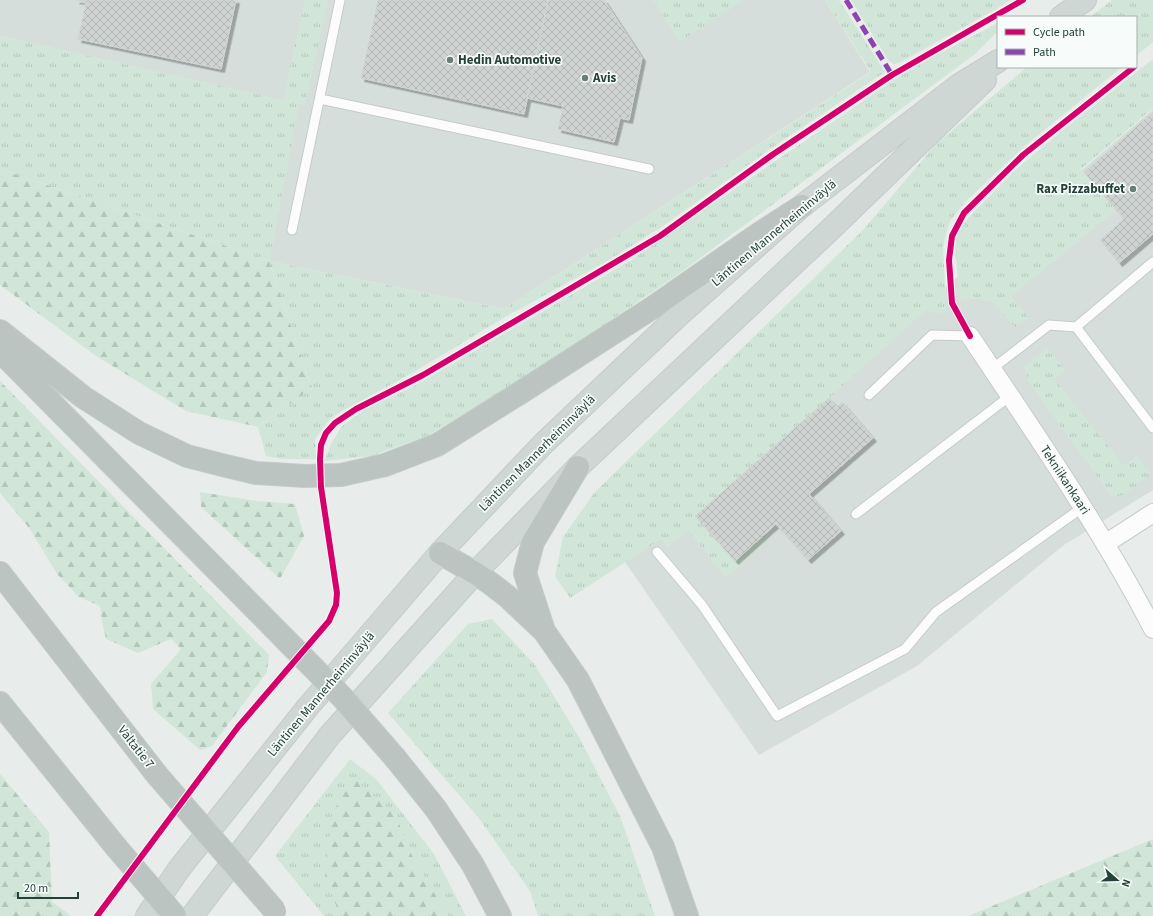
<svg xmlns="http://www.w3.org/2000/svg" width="1153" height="916" font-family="'Source Sans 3',sans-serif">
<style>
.built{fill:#d6dedb}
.grass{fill:url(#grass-tufts)}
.forest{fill:url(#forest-firs)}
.building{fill:url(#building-cross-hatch);stroke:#d1d6d4;filter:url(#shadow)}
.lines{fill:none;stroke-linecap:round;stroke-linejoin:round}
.service-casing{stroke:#c5cac8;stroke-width:11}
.minor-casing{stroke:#c5cac8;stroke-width:20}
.primary-casing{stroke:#c3ccc9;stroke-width:24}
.motorway-casing{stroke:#c3ccc9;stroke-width:24}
.service{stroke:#fcfcfc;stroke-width:9}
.minor{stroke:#fcfcfc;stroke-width:18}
.primary{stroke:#cfd7d5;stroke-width:22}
.motorway{stroke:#bcc4c2;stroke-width:22}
.motorway-bridge-casing{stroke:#c3ccc9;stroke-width:24;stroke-linecap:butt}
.motorway-bridge{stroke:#bcc4c2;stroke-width:22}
.quiet{stroke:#8e44ad;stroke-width:5;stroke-dasharray:10 5;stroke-linecap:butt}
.cycleway-casing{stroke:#f7fbf9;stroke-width:8}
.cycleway{stroke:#d6006c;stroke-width:6}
.poi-dot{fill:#697e78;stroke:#f7fbf9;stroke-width:1.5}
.labels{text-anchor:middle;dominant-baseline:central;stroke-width:3.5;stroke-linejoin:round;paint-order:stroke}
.poi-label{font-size:13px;font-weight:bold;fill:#24423a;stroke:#f7fbf9;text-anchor:start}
.street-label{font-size:13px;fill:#24423a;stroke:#f7fbf9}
</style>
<defs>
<pattern id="grass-tufts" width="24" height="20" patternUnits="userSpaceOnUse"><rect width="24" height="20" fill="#d1e6d8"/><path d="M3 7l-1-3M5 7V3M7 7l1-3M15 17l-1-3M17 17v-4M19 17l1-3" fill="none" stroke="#b3c6ba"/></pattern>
<pattern id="forest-firs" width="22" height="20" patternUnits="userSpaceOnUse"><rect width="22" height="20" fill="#d1e6d8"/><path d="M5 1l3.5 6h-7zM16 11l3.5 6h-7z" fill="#b3c6ba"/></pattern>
<pattern id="building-cross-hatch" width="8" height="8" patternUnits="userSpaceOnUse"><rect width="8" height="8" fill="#cfd4d2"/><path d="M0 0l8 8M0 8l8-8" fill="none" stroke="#b2b7b5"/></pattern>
<filter id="shadow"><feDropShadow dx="3.5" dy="3.5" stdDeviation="0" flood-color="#0004"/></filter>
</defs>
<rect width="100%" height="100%" fill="#e8edeb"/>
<path class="built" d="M 0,0 L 825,0 L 870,72 L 504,309 L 269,261 L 298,104 L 0,36 Z
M 1153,109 L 1153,490 L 1064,545 L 917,666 L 759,755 L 625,562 Z"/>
<path class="grass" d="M 305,0 L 328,0 L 305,105 L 299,104 L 269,261 L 504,309 L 871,72 L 825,0 L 839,0 L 885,72 L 773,147 L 663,226 L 607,261 L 507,316 L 414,372 L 342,411 L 330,419 L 315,439 L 316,459 L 282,459 L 266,456 L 258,427 L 312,388 L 269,261 L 0,169 L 0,36 L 283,100 Z
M 653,0 L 744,0 L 679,42 Z
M 851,0 L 1010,0 L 998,8 L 899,63 L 894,64 L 889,61 Z
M 1112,0 L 1153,0 L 1153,42 L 1136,56 L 1136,17 L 1090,17 Z
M 998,23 L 998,31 L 975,54 L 680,273 L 541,368 L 427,436 L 371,456 L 324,461 L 332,442 L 341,427 L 364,410 L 416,385 L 631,260 L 898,77 L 940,53 Z
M 1153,59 L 1153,108 L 1080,170 L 1084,172 L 1116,210 L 1011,297 L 1029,318 L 1015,327 L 992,302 L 978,298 L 961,301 L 955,251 L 956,237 L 967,219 L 1015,170 L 1064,129 Z
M 1027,67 L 1122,67 L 1026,145 L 966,201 L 950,221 L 943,246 L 946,308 L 941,314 L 926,310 L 829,398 L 695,516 L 767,532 L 770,536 L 726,578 L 688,530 L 668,547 L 661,539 L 570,598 L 555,576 L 563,537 L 594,493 L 863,230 L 936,144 Z
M 1047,348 L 1065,370 L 1054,379 L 1124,466 L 1137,456 L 1151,474 L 1124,495 L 1112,497 L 1028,381 L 1024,367 Z
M 492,619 L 535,665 L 580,739 L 620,816 L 655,916 L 538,916 L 530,891 L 478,817 L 388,713 L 468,624 Z
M 350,759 L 376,779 L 434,854 L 466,916 L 324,916 L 275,856 Z"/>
<path class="forest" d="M 0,169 L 269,261 L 312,388 L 258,427 L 186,411 L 96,356 L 0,285 Z
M 0,381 L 269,655 L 267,672 L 212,746 L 200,750 L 153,709 L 151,684 L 181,649 L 171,639 L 138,653 L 106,639 L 102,621 L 100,606 L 79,597 L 58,575 L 29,528 L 0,493 Z
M 200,492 L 258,501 L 295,504 L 304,536 L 280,579 L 201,507 Z
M 0,774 L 49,832 L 52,902 L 69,914 L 69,916 L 0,916 Z
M 353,777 L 396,816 L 413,858 L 448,916 L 340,916 L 325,876 L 332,814 Z
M 1153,839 L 1153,916 L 968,916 Z"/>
<path class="building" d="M 76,0 L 236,0 L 221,69 L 78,39 L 86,2 Z
M 378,0 L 548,0 L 524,114 L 361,78 Z
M 548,0 L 604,0 L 642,58 L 629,120 L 620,118 L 614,142 L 558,129 L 563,106 L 527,98 Z
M 1153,112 L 1153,234 L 1119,263 L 1100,240 L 1124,219 L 1084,172 Z
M 829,398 L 837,407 L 842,402 L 873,438 L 809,494 L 841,531 L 808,560 L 776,524 L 735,561 L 695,516 Z"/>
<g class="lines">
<g class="service-casing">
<path id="service" d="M 320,99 L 649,169
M 292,230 L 340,0
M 1153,262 L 1076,327 L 1153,428
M 992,369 L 1049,325 L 1076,327
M 869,395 L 932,335 L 970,336
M 856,514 L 1010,396
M 657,552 L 702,605 L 777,716 L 905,649 L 936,612 L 1083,507"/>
</g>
<g class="minor-casing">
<path id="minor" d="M 970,336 C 1034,432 1100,527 1153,629
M 1105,544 L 1153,513"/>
</g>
<g class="primary-casing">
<path id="primary" d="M 1061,17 L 1085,0
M 147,916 L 179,869 L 307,708 L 440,553 L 543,444 L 679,315 L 802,206 L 959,85 L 998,61
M 192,916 L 330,735 L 475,573 L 578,467 L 834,226 L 985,80"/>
</g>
<g class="motorway-casing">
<path id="motorway" d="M 0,331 L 83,397 L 139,433 L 187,456 L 222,465 L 256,473 L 305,476 L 341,475 L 385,465 L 437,445 L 523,391 L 652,308 L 757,235 L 802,206
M 0,351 L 283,637
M 440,553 L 475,573 L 490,583 L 508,597 L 544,631 L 578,680 L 663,847 L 687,916
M 0,573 L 157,775
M 543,628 L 525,573 L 533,542 L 578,467
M 0,703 L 116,847
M 396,759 L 436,809 L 473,865 L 500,916"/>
</g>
<use href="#service" class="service"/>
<use href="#minor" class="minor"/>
<use href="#primary" class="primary"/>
<use href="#motorway" class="motorway"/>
<g class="motorway-bridge-casing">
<path id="motorway-bridge" d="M 283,637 L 342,697 L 396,759
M 157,775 L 275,911
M 116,847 L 175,916"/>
</g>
<use href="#motorway-bridge" class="motorway-bridge"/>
<path class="quiet" d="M 846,0 L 892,75"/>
<g class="cycleway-casing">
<path id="cycleway" d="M 970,336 L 952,303 L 949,260 L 952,236 L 964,213 L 1023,155 L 1134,67
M 97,916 L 238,727 L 329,621 L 336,605 L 337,593 L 321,487 L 320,459 L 321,445 L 326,433 L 335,423 L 356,409 L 423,375 L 660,236 L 772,155 L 892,75 L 1023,0"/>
</g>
<use href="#cycleway" class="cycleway"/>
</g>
<g class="poi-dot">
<circle cx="450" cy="60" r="4"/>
<circle cx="585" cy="78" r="4"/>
<circle cx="1133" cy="189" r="4"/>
</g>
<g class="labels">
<g class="poi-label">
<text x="458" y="60">Hedin Automotive</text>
<text x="593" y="78">Avis</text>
<text x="1125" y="189" text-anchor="end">Rax Pizzabuffet</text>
</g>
<g class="street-label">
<text transform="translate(774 233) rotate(-40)">Läntinen Mannerheiminväylä</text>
<text transform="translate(537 453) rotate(-45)">Läntinen Mannerheiminväylä</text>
<text transform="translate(1065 480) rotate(57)">Tekniikankaari</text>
<text transform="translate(321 694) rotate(-50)">Läntinen Mannerheiminväylä</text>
<text transform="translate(136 747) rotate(52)">Valtatie 7</text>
</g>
</g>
<rect x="997" y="16" width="140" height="52" fill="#f7fbf9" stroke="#a3b1ad"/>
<rect x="1005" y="29" width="20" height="6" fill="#d6006c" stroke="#a3b1ad"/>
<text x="1033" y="36" font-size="12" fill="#24423a">Cycle path</text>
<rect x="1005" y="49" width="20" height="6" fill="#8e44ad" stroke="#a3b1ad"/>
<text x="1033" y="56" font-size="12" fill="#24423a">Path</text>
<g transform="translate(1117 880) rotate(110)" stroke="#f7fbf9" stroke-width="3" paint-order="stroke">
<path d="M0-3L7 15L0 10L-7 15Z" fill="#24423a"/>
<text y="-6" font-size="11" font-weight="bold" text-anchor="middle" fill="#24423a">N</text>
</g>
<path d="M18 892v6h60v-6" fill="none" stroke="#24423a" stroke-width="2"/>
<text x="24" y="892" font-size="12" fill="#24423a" stroke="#f7fbf9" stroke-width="3" paint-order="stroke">20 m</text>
</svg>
